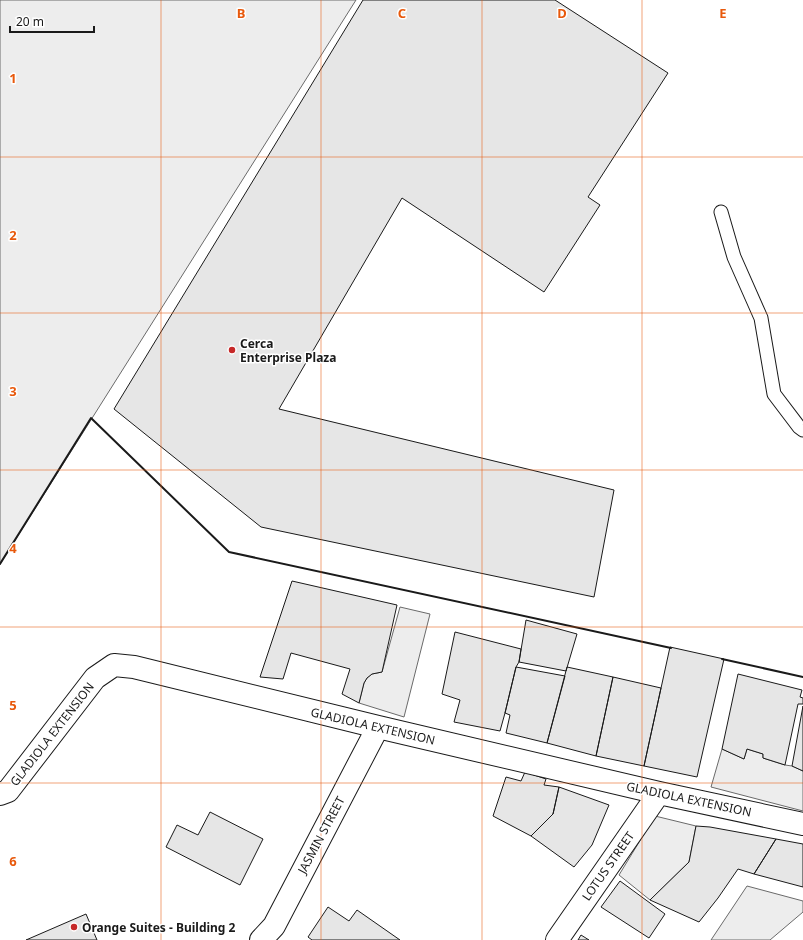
<svg xmlns="http://www.w3.org/2000/svg" width="803" height="940" font-family="'Noto Sans',sans-serif">
<style>
.built{fill:#ededed;stroke:#6a6a6a}
.building{fill:#e6e6e6;stroke:#1a1a1a}
.lines{fill:none;stroke-linecap:round;stroke-linejoin:round}
.lane-casing{stroke:#1a1a1a;stroke-width:15}
.street-casing{stroke:#1a1a1a;stroke-width:24}
.lane{stroke:#fff;stroke-width:13}
.street{stroke:#fff;stroke-width:22}
.wall{stroke:#1a1a1a;stroke-width:2}
.grid{fill:none;stroke:#e8590c;stroke-width:1;stroke-opacity:0.55}
.poi-dot{fill:#c62828;stroke:#fff;stroke-width:1.5}
.labels{text-anchor:middle;dominant-baseline:central;stroke-width:3;stroke-linejoin:round;paint-order:stroke}
.poi-label{font-size:12px;font-weight:bold;fill:#1a1a1a;stroke:#fff;text-anchor:start}
.street-label{font-size:12px;fill:#1a1a1a;stroke:#fff}
.grid-label{font-size:13px;text-anchor:middle;font-weight:bold;fill:#e8590c;stroke:#fff;stroke-width:3;stroke-linejoin:round;paint-order:stroke}
</style>
<rect width="100%" height="100%" fill="#fff"/>
<path class="built" d="M 0,0 L 356,0 L 0,564 Z
M 400,607 L 430,614 L 404,717 L 359,703 L 364,683 L 367,678 L 372,674 L 382,672 Z
M 722,749 L 744,759 L 747,749 L 763,754 L 763,758 L 785,765 L 792,766 L 803,771 L 803,811 L 711,787 Z
M 655,816 L 696,826 L 689,862 L 650,900 L 619,875 Z
M 747,886 L 803,901 L 803,912 L 770,940 L 711,940 Z"/>
<path class="building" d="M 363,0 L 555,0 L 668,73 L 588,197 L 600,205 L 544,292 L 402,198 L 279,409 L 614,490 L 594,597 L 261,527 L 114,409 Z
M 292,581 L 397,605 L 382,672 L 372,674 L 367,678 L 364,683 L 359,703 L 342,694 L 350,669 L 291,653 L 283,679 L 260,677 Z
M 526,620 L 577,634 L 566,671 L 519,662 Z
M 455,632 L 521,649 L 519,662 L 516,667 L 505,713 L 500,731 L 454,722 L 460,700 L 442,694 Z
M 670,647 L 724,659 L 697,777 L 644,766 Z
M 516,667 L 565,676 L 547,743 L 506,733 L 510,715 L 505,713 Z
M 567,667 L 613,677 L 596,756 L 547,743 Z
M 738,674 L 802,690 L 800,697 L 803,698 L 803,704 L 798,704 L 785,765 L 763,758 L 763,754 L 747,749 L 744,759 L 722,749 Z
M 613,677 L 661,688 L 644,766 L 596,756 Z
M 803,706 L 803,771 L 792,766 Z
M 525,772 L 546,779 L 544,785 L 559,787 L 553,814 L 531,836 L 493,816 L 506,777 L 521,781 Z
M 559,787 L 609,805 L 592,845 L 574,867 L 531,836 L 553,814 Z
M 210,812 L 263,839 L 240,885 L 166,847 L 177,825 L 198,835 Z
M 696,826 L 710,827 L 776,839 L 754,874 L 738,869 L 718,898 L 699,922 L 650,900 L 689,862 Z
M 776,839 L 803,844 L 803,887 L 754,874 Z
M 620,881 L 665,914 L 649,938 L 601,907 Z
M 328,907 L 349,921 L 357,910 L 400,940 L 312,940 L 308,937 Z
M 86,914 L 97,940 L 26,940 Z
M 581,935 L 589,940 L 578,940 Z"/>
<g class="lines">
<g class="lane-casing">
<path id="lane" d="M 721,212 L 734,257 L 761,318 L 774,394 L 799,427 L 803,430"/>
</g>
<g class="street-casing">
<path id="street" d="M 0,794 L 8,791 L 95,678 L 114,665 L 134,667 L 378,727 L 659,793 L 803,824
M 261,940 L 274,926 L 378,727
M 557,940 L 659,793"/>
</g>
<use href="#lane" class="lane"/>
<use href="#street" class="street"/>
<path class="wall" d="M 0,564 L 91,418 L 229,552 L 671,648
M 722,659 L 803,677"/>
</g>
<path class="grid" d="M 161,0 L 161,940M 321,0 L 321,940M 482,0 L 482,940M 642,0 L 642,940M 0,157 L 803,157M 0,313 L 803,313M 0,470 L 803,470M 0,627 L 803,627M 0,783 L 803,783"/>
<g class="poi-dot">
<circle cx="232" cy="350" r="4"/>
<circle cx="74" cy="927" r="4"/>
</g>
<g class="labels">
<g class="poi-label">
<text x="240" y="343">Cerca<tspan x="240" dy="14">Enterprise Plaza</tspan></text>
<text x="82" y="927">Orange Suites - Building 2</text>
</g>
<g class="street-label">
<text transform="translate(373 726) rotate(13)">GLADIOLA EXTENSION</text>
<text transform="translate(52 734) rotate(-52)">GLADIOLA EXTENSION</text>
<text transform="translate(689 799) rotate(12)">GLADIOLA EXTENSION</text>
<text transform="translate(321 835) rotate(-62)">JASMIN STREET</text>
<text transform="translate(608 866) rotate(-55)">LOTUS STREET</text>
</g>
</g>
<g class="grid-label">
<text x="241" y="18">B</text>
<text x="402" y="18">C</text>
<text x="562" y="18">D</text>
<text x="723" y="18">E</text>
<text x="13" y="83">1</text>
<text x="13" y="240">2</text>
<text x="13" y="396">3</text>
<text x="13" y="553">4</text>
<text x="13" y="710">5</text>
<text x="13" y="866">6</text>
</g>
<path d="M10 26v6h84v-6" fill="none" stroke="#1a1a1a" stroke-width="2"/>
<text x="16" y="26" font-size="12" fill="#1a1a1a" stroke="#ffffff" stroke-width="3" paint-order="stroke">20 m</text>
</svg>
